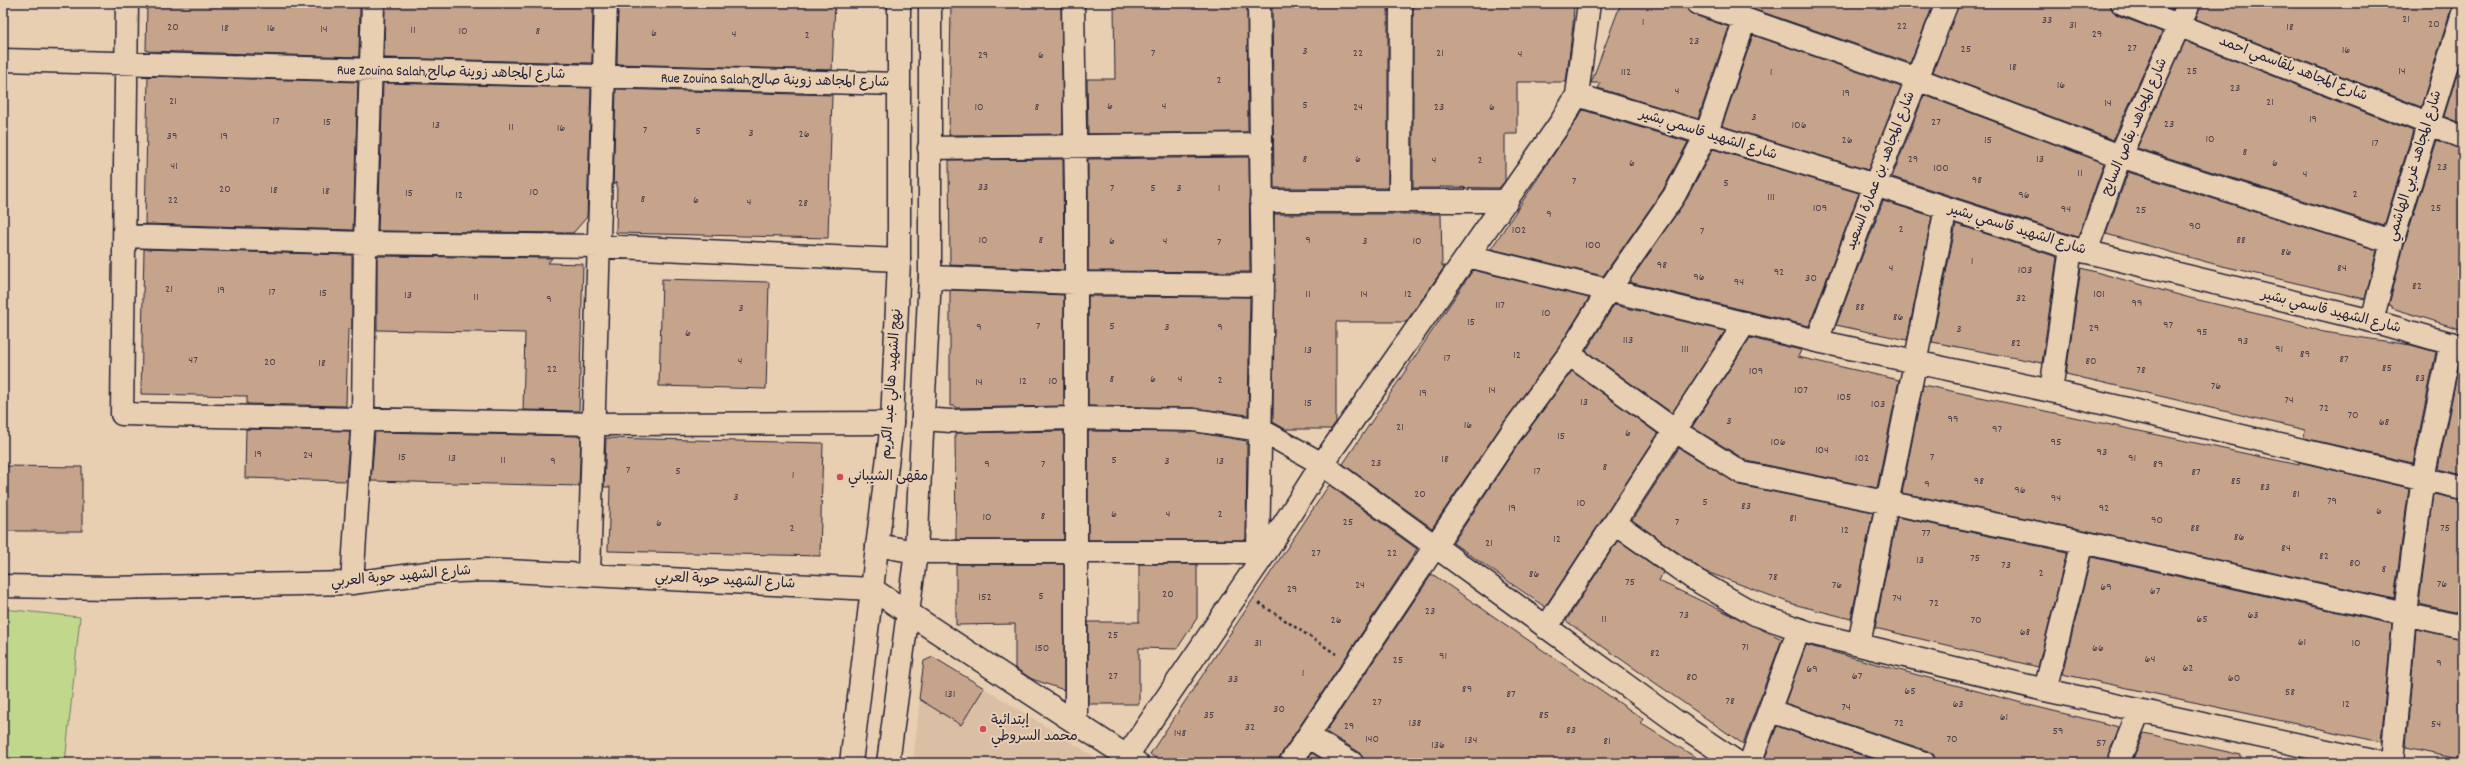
<svg xmlns="http://www.w3.org/2000/svg" width="2466" height="766" font-family="Dekko,'Playpen Sans Arabic',sans-serif">
<style>
.built{fill:#dabfa4}
.green{fill:#c1d78c;stroke:#727c64}
.building{fill:#c6a48b;stroke:#22223b}
.lines{fill:none;stroke-linecap:round;stroke-linejoin:round}
.street-casing{stroke:#22223b;stroke-width:25}
.secondary-casing{stroke:#22223b;stroke-width:25}
.path{stroke:#22223b;stroke-width:2.5;stroke-dasharray:3 3;stroke-linecap:butt}
.street{stroke:#e9cfb1;stroke-width:22}
.secondary{stroke:#e9cfb1;stroke-width:22}
.poi-dot{fill:#d1495b;stroke:#e9cfb1;stroke-width:1.5}
.labels{text-anchor:middle;dominant-baseline:central;stroke-width:4;stroke-linejoin:round;paint-order:stroke}
.number-label{font-size:12px;fill:#4b424f}
.street-label{font-size:14px;fill:#22223b;stroke:#e9cfb1}
.poi-label{font-size:14px;fill:#22223b;stroke:#e9cfb1;text-anchor:start}
</style>
<rect width="100%" height="100%" fill="#e9cfb1"/>
<filter id="ink" filterUnits="userSpaceOnUse"><feTurbulence type="fractalNoise" baseFrequency=".025" numOctaves="2"/><feDisplacementMap in="SourceGraphic" scale="8" xChannelSelector="R" yChannelSelector="G"/><feConvolveMatrix kernelMatrix="1 2 1 2 8 2 1 2 1" color-interpolation-filters="sRGB"/></filter>
<g filter="url(#ink)">
<path class="built" d="M 933,657 L 984,688 L 1098,759 L 1095,763 L 913,763 L 924,661 Z"/>
<path class="green" d="M 3,609 L 80,617 L 65,763 L 3,763 Z"/>
<path class="building" d="M 147,3 L 360,3 L 359,57 L 146,51 Z
M 385,3 L 593,3 L 592,63 L 384,58 Z
M 618,3 L 835,3 L 832,70 L 617,64 Z
M 951,3 L 1061,3 L 1063,134 L 949,135 Z
M 1114,3 L 1247,3 L 1248,132 L 1088,134 L 1087,79 L 1115,79 Z
M 1272,3 L 1388,3 L 1388,188 L 1274,188 Z
M 1413,3 L 1574,3 L 1573,25 L 1566,82 L 1517,82 L 1517,134 L 1505,134 L 1505,181 L 1499,188 L 1440,187 L 1440,188 L 1413,188 Z
M 1621,3 L 1686,3 L 1688,11 L 1694,15 L 1729,27 L 1698,119 L 1598,88 L 1601,83 L 1591,83 Z
M 1736,3 L 1934,3 L 1910,63 Z
M 1959,3 L 2110,3 L 2112,10 L 2117,15 L 2162,32 L 2113,140 L 1933,72 Z
M 2156,3 L 2175,3 L 2172,9 Z
M 2201,3 L 2454,3 L 2455,4 L 2451,9 L 2421,107 L 2196,19 Z
M 1753,35 L 1901,87 L 1868,170 L 1722,126 Z
M 2185,41 L 2413,131 L 2384,226 L 2137,148 Z
M 2463,55 L 2463,124 L 2444,116 Z
M 148,76 L 358,82 L 353,230 L 145,224 Z
M 383,83 L 591,88 L 587,217 L 573,233 L 378,231 Z
M 616,89 L 832,95 L 828,238 L 616,233 L 617,182 L 613,186 Z
M 1924,95 L 2104,163 L 2078,237 L 1892,177 Z
M 1583,110 L 1688,142 L 1663,190 L 1603,276 L 1491,249 Z
M 2437,140 L 2463,149 L 2463,330 L 2392,308 L 2392,306 L 2389,305 L 2404,245 Z
M 1713,149 L 1859,193 L 1809,326 L 1629,282 L 1684,203 Z
M 1249,157 L 1250,272 L 1088,271 L 1088,159 Z
M 1063,159 L 1064,270 L 950,265 L 949,160 Z
M 2128,172 L 2377,250 L 2365,299 L 2214,264 L 2106,234 Z
M 1883,201 L 1932,216 L 1907,340 L 1836,325 Z
M 1274,214 L 1441,214 L 1442,266 L 1445,266 L 1406,322 L 1336,322 L 1336,422 L 1331,429 L 1285,429 L 1273,422 Z
M 1956,224 L 2057,257 L 2042,363 L 1932,342 Z
M 144,249 L 352,255 L 352,329 L 348,329 L 346,406 L 247,404 L 247,396 L 141,394 Z
M 377,256 L 552,258 L 548,263 L 583,264 L 579,411 L 523,410 L 525,333 L 377,330 Z
M 2081,268 L 2190,298 L 2296,323 L 2323,332 L 2411,345 L 2436,352 L 2413,463 L 2304,438 L 2305,430 L 2066,374 Z
M 1473,270 L 1589,298 L 1559,347 L 1501,426 L 1432,528 L 1343,464 Z
M 662,279 L 769,282 L 766,389 L 659,386 Z
M 950,290 L 1064,295 L 1064,406 L 955,408 L 955,406 L 950,406 Z
M 1088,296 L 1250,297 L 1248,415 L 1194,408 L 1088,406 Z
M 1614,305 L 1725,331 L 1672,413 L 1586,351 Z
M 1750,338 L 1801,350 L 1798,357 L 1899,380 L 1877,488 L 1747,461 L 1692,427 Z
M 2460,359 L 2463,359 L 2463,475 L 2438,469 Z
M 1572,371 L 1658,434 L 1545,607 L 1453,543 L 1521,440 Z
M 1923,385 L 2299,465 L 2299,462 L 2409,488 L 2394,599 L 2084,530 L 1902,493 Z
M 246,429 L 350,431 L 346,481 L 245,478 Z
M 1064,431 L 1064,540 L 956,540 L 955,433 Z
M 1088,431 L 1193,432 L 1247,441 L 1246,540 L 1088,540 Z
M 375,432 L 581,436 L 579,486 L 371,481 Z
M 606,438 L 823,443 L 820,556 L 608,551 L 610,487 L 604,487 Z
M 1679,448 L 1739,485 L 1873,512 L 1851,619 L 1793,604 L 1704,571 L 1632,520 Z
M 3,466 L 82,467 L 82,531 L 3,531 Z
M 1329,485 L 1417,549 L 1411,559 L 1280,756 L 1278,763 L 1162,763 L 1150,754 Z
M 2433,494 L 2463,500 L 2463,614 L 2419,604 Z
M 1897,517 L 2067,552 L 2038,667 L 1875,628 Z
M 1618,540 L 1663,572 L 1659,581 L 1782,639 L 1743,744 L 1566,621 Z
M 2091,557 L 2392,624 L 2381,742 L 2062,674 Z
M 956,564 L 1064,564 L 1064,690 L 1032,679 L 1015,668 L 1015,624 L 956,625 Z
M 1139,564 L 1197,564 L 1197,618 L 1177,649 L 1139,648 L 1139,704 L 1088,704 L 1088,622 L 1139,622 Z
M 1432,574 L 1643,719 L 1640,723 L 1705,763 L 1364,763 L 1359,752 L 1326,732 Z
M 2416,629 L 2463,639 L 2463,760 L 2406,748 Z
M 1806,645 L 2033,706 L 2119,727 L 2106,763 L 1936,763 L 1934,755 L 1928,751 L 1785,703 Z
M 933,657 L 984,688 L 961,725 L 919,699 L 924,661 Z
M 1777,726 L 1885,763 L 1778,763 L 1765,758 Z
M 2144,733 L 2241,755 L 2241,763 L 2131,763 Z
M 1312,753 L 1328,763 L 1305,763 Z"/>
<g class="lines">
<g class="street-casing">
<path id="street" d="M 127,3 L 122,414 L 595,424 L 892,423
M 1073,3 L 1076,191 L 1076,723
M 1698,3 L 1917,79 L 2120,156 L 2392,242
M 2122,3 L 2463,137
M 3,60 L 898,84
M 1577,95 L 1875,185 L 2071,248 L 2372,321 L 2463,347
M 929,148 L 1261,144
M 1261,201 L 1507,201
M 1400,201 L 1401,3
M 125,236 L 365,243 L 598,246 L 899,260
M 2086,252 L 2120,156 L 2189,3
M 1468,256 L 1817,341 L 2051,391 L 2463,488
M 930,277 L 1075,283 L 1263,285
M 2372,321 L 2392,242 L 2463,13
M 1817,341 L 1875,185 L 1947,3
M 1569,354 L 1674,430 L 1742,473 L 2082,542 L 2463,627
M 2051,391 L 2071,248
M 923,419 L 951,421 L 1075,418 L 1194,420 L 1261,430 L 1322,464 L 1674,720 L 1738,763
M 1615,523 L 1694,579 L 1755,614 L 1810,633 L 2045,690 L 2383,763
M 877,545 L 916,552 L 1266,552
M 1258,551 L 1263,285 L 1259,3
M 589,574 L 606,3
M 352,583 L 363,417 L 365,243 L 373,3
M 3,586 L 109,588 L 352,583 L 434,572 L 486,570 L 872,589 L 1137,763
M 1546,628 L 1745,323
M 1859,644 L 1946,208
M 2045,690 L 2082,542
M 1770,711 L 1924,763
M 1308,736 L 1352,763
M 1122,763 L 1266,552 L 1322,464 L 1561,122 L 1577,95 L 1589,3
M 1290,763 L 1511,433 L 1569,354 L 1608,291 L 1674,196 L 1706,135 L 1745,19
M 1750,763 L 1799,629
M 2118,763 L 2139,711
M 2392,763 L 2405,613 L 2423,478 L 2451,343"/>
</g>
<g class="secondary-casing">
<path id="secondary" d="M 851,763 L 892,423 L 899,260 L 899,3
M 888,763 L 916,552 L 930,277 L 930,3"/>
</g>
<path class="path" d="M 1259,603 L 1336,654"/>
<use href="#street" class="street"/>
<use href="#secondary" class="secondary"/>
</g>
</g>
<g class="poi-dot">
<circle cx="840" cy="477" r="4"/>
<circle cx="983" cy="729" r="4"/>
</g>
<g class="labels">
<g class="number-label">
<text x="2406" y="19">21</text>
<text x="2047" y="20">33</text>
<text x="1643" y="22">1</text>
<text x="2434" y="24">20</text>
<text x="2073" y="25">31</text>
<text x="1902" y="26">22</text>
<text x="173" y="27">20</text>
<text x="2290" y="27">18</text>
<text x="225" y="28">18</text>
<text x="271" y="28">16</text>
<text x="324" y="29">14</text>
<text x="413" y="30">11</text>
<text x="463" y="31">10</text>
<text x="538" y="31">8</text>
<text x="654" y="33">6</text>
<text x="734" y="34">4</text>
<text x="2097" y="34">29</text>
<text x="807" y="35">2</text>
<text x="1694" y="41">23</text>
<text x="2132" y="48">27</text>
<text x="1966" y="49">25</text>
<text x="2346" y="50">16</text>
<text x="1305" y="51">3</text>
<text x="1153" y="53">7</text>
<text x="1358" y="53">22</text>
<text x="1440" y="53">21</text>
<text x="1520" y="54">4</text>
<text x="983" y="55">29</text>
<text x="1041" y="55">6</text>
<text x="2013" y="67">18</text>
<text x="2192" y="71">25</text>
<text x="2402" y="71">14</text>
<text x="1626" y="72">112</text>
<text x="1771" y="72">1</text>
<text x="1219" y="80">2</text>
<text x="2061" y="85">16</text>
<text x="2235" y="88">23</text>
<text x="1677" y="91">4</text>
<text x="1846" y="93">19</text>
<text x="173" y="101">21</text>
<text x="2270" y="102">21</text>
<text x="2108" y="103">14</text>
<text x="1305" y="105">5</text>
<text x="1110" y="106">6</text>
<text x="1164" y="106">4</text>
<text x="979" y="107">10</text>
<text x="1037" y="107">8</text>
<text x="1358" y="107">24</text>
<text x="1439" y="107">23</text>
<text x="1492" y="107">6</text>
<text x="1754" y="117">3</text>
<text x="2313" y="119">19</text>
<text x="276" y="121">17</text>
<text x="327" y="122">15</text>
<text x="1936" y="122">27</text>
<text x="2169" y="124">23</text>
<text x="436" y="125">13</text>
<text x="1799" y="125">106</text>
<text x="511" y="127">11</text>
<text x="561" y="128">16</text>
<text x="645" y="130">7</text>
<text x="698" y="131">5</text>
<text x="751" y="133">3</text>
<text x="804" y="134">26</text>
<text x="172" y="136">39</text>
<text x="224" y="136">19</text>
<text x="2210" y="139">10</text>
<text x="1847" y="140">26</text>
<text x="1988" y="140">15</text>
<text x="2375" y="143">17</text>
<text x="2245" y="152">8</text>
<text x="1305" y="159">8</text>
<text x="1358" y="159">6</text>
<text x="1913" y="159">29</text>
<text x="2040" y="159">13</text>
<text x="1434" y="160">4</text>
<text x="1480" y="160">2</text>
<text x="1632" y="163">6</text>
<text x="2275" y="163">6</text>
<text x="174" y="166">41</text>
<text x="2442" y="167">23</text>
<text x="1941" y="168">100</text>
<text x="2080" y="173">11</text>
<text x="2305" y="174">4</text>
<text x="1977" y="180">98</text>
<text x="1574" y="181">7</text>
<text x="1726" y="183">5</text>
<text x="983" y="187">33</text>
<text x="1112" y="188">7</text>
<text x="1153" y="188">5</text>
<text x="1179" y="188">3</text>
<text x="1219" y="188">1</text>
<text x="225" y="189">20</text>
<text x="274" y="190">18</text>
<text x="326" y="191">18</text>
<text x="534" y="192">10</text>
<text x="409" y="193">15</text>
<text x="2355" y="194">2</text>
<text x="459" y="195">12</text>
<text x="2024" y="195">96</text>
<text x="1771" y="197">111</text>
<text x="643" y="199">8</text>
<text x="173" y="200">22</text>
<text x="696" y="200">6</text>
<text x="749" y="202">4</text>
<text x="803" y="203">28</text>
<text x="1820" y="208">109</text>
<text x="2436" y="208">25</text>
<text x="2066" y="209">94</text>
<text x="2141" y="210">25</text>
<text x="1549" y="214">9</text>
<text x="2195" y="226">90</text>
<text x="1901" y="229">2</text>
<text x="1519" y="230">102</text>
<text x="1702" y="231">7</text>
<text x="983" y="240">10</text>
<text x="1041" y="240">8</text>
<text x="1308" y="240">9</text>
<text x="2241" y="240">88</text>
<text x="1112" y="241">6</text>
<text x="1165" y="241">4</text>
<text x="1365" y="241">3</text>
<text x="1417" y="241">10</text>
<text x="1219" y="242">7</text>
<text x="1593" y="245">100</text>
<text x="2286" y="252">86</text>
<text x="1972" y="261">1</text>
<text x="1662" y="265">98</text>
<text x="1891" y="268">4</text>
<text x="2342" y="268">84</text>
<text x="2025" y="270">103</text>
<text x="1779" y="272">92</text>
<text x="1699" y="277">96</text>
<text x="1811" y="278">30</text>
<text x="1739" y="282">94</text>
<text x="2417" y="286">82</text>
<text x="169" y="289">21</text>
<text x="221" y="290">19</text>
<text x="272" y="292">17</text>
<text x="323" y="293">15</text>
<text x="1308" y="294">11</text>
<text x="1364" y="294">14</text>
<text x="1408" y="294">12</text>
<text x="2099" y="294">101</text>
<text x="408" y="295">13</text>
<text x="476" y="297">11</text>
<text x="2021" y="298">32</text>
<text x="549" y="299">9</text>
<text x="2137" y="303">99</text>
<text x="1500" y="305">117</text>
<text x="1860" y="307">88</text>
<text x="741" y="308">3</text>
<text x="1546" y="313">10</text>
<text x="1898" y="317">86</text>
<text x="1471" y="322">15</text>
<text x="2168" y="325">97</text>
<text x="1038" y="326">7</text>
<text x="1112" y="326">5</text>
<text x="979" y="327">9</text>
<text x="1167" y="327">3</text>
<text x="1220" y="327">9</text>
<text x="2094" y="328">29</text>
<text x="1959" y="329">3</text>
<text x="2202" y="332">95</text>
<text x="688" y="333">6</text>
<text x="1628" y="340">113</text>
<text x="2243" y="341">93</text>
<text x="2016" y="343">82</text>
<text x="1685" y="349">111</text>
<text x="2279" y="349">91</text>
<text x="1308" y="350">13</text>
<text x="2305" y="354">89</text>
<text x="1517" y="355">12</text>
<text x="1447" y="358">17</text>
<text x="2344" y="359">87</text>
<text x="193" y="360">47</text>
<text x="740" y="361">4</text>
<text x="2091" y="361">80</text>
<text x="270" y="362">20</text>
<text x="322" y="363">18</text>
<text x="2387" y="368">85</text>
<text x="552" y="369">22</text>
<text x="2141" y="370">78</text>
<text x="1756" y="371">109</text>
<text x="2420" y="378">83</text>
<text x="1112" y="379">8</text>
<text x="1153" y="379">6</text>
<text x="1180" y="379">4</text>
<text x="1220" y="380">2</text>
<text x="1023" y="381">12</text>
<text x="1053" y="381">10</text>
<text x="979" y="382">14</text>
<text x="2216" y="386">76</text>
<text x="1492" y="390">14</text>
<text x="1801" y="390">107</text>
<text x="1423" y="393">19</text>
<text x="1844" y="397">105</text>
<text x="2289" y="400">74</text>
<text x="1584" y="402">13</text>
<text x="1308" y="403">15</text>
<text x="1878" y="404">103</text>
<text x="2324" y="408">72</text>
<text x="2353" y="415">70</text>
<text x="1953" y="419">99</text>
<text x="1729" y="421">3</text>
<text x="2384" y="422">68</text>
<text x="1468" y="425">16</text>
<text x="1400" y="427">21</text>
<text x="1997" y="429">97</text>
<text x="1628" y="433">6</text>
<text x="1561" y="436">15</text>
<text x="1778" y="442">106</text>
<text x="2056" y="442">95</text>
<text x="1822" y="450">104</text>
<text x="2102" y="452">93</text>
<text x="258" y="454">19</text>
<text x="308" y="455">24</text>
<text x="402" y="457">15</text>
<text x="1932" y="457">7</text>
<text x="452" y="458">13</text>
<text x="1862" y="458">102</text>
<text x="2132" y="458">91</text>
<text x="1445" y="459">18</text>
<text x="503" y="460">11</text>
<text x="1114" y="460">5</text>
<text x="553" y="461">9</text>
<text x="1167" y="461">3</text>
<text x="1220" y="461">13</text>
<text x="1376" y="463">23</text>
<text x="987" y="464">9</text>
<text x="1043" y="464">7</text>
<text x="2158" y="464">89</text>
<text x="1605" y="467">8</text>
<text x="628" y="470">7</text>
<text x="678" y="471">5</text>
<text x="1537" y="471">17</text>
<text x="2196" y="472">87</text>
<text x="793" y="475">1</text>
<text x="1979" y="481">98</text>
<text x="2236" y="481">85</text>
<text x="1927" y="484">9</text>
<text x="2265" y="487">83</text>
<text x="2020" y="490">96</text>
<text x="1420" y="494">20</text>
<text x="2296" y="494">81</text>
<text x="736" y="497">3</text>
<text x="2056" y="498">94</text>
<text x="2332" y="501">79</text>
<text x="1705" y="502">5</text>
<text x="1581" y="503">10</text>
<text x="1746" y="506">83</text>
<text x="1512" y="508">19</text>
<text x="2104" y="508">92</text>
<text x="2379" y="511">6</text>
<text x="1114" y="514">6</text>
<text x="1168" y="514">4</text>
<text x="1220" y="514">2</text>
<text x="1043" y="516">8</text>
<text x="987" y="517">10</text>
<text x="1793" y="518">81</text>
<text x="2157" y="520">90</text>
<text x="1348" y="522">25</text>
<text x="1677" y="522">7</text>
<text x="659" y="523">6</text>
<text x="792" y="528">2</text>
<text x="2195" y="528">88</text>
<text x="2445" y="528">75</text>
<text x="1845" y="530">12</text>
<text x="1926" y="533">77</text>
<text x="2239" y="537">86</text>
<text x="1557" y="539">12</text>
<text x="1489" y="543">21</text>
<text x="2286" y="548">84</text>
<text x="1316" y="553">27</text>
<text x="1392" y="553">22</text>
<text x="2324" y="556">82</text>
<text x="1975" y="558">75</text>
<text x="1920" y="560">13</text>
<text x="2355" y="563">80</text>
<text x="2006" y="565">73</text>
<text x="2384" y="569">8</text>
<text x="2041" y="573">2</text>
<text x="1534" y="574">86</text>
<text x="1773" y="577">78</text>
<text x="1630" y="582">75</text>
<text x="2442" y="584">76</text>
<text x="1360" y="585">24</text>
<text x="1837" y="585">76</text>
<text x="2106" y="587">69</text>
<text x="1292" y="589">29</text>
<text x="2155" y="591">67</text>
<text x="1168" y="594">20</text>
<text x="1041" y="596">5</text>
<text x="985" y="597">152</text>
<text x="1897" y="598">74</text>
<text x="1934" y="603">72</text>
<text x="1430" y="611">23</text>
<text x="1684" y="615">73</text>
<text x="2253" y="615">63</text>
<text x="1604" y="619">11</text>
<text x="2202" y="619">65</text>
<text x="1336" y="620">26</text>
<text x="1976" y="620">70</text>
<text x="2025" y="632">68</text>
<text x="1113" y="635">25</text>
<text x="2302" y="642">61</text>
<text x="1258" y="643">31</text>
<text x="2356" y="643">10</text>
<text x="1745" y="647">71</text>
<text x="1042" y="648">150</text>
<text x="2098" y="648">66</text>
<text x="1655" y="653">82</text>
<text x="1443" y="656">91</text>
<text x="2150" y="659">64</text>
<text x="1398" y="660">25</text>
<text x="2439" y="663">9</text>
<text x="2188" y="668">62</text>
<text x="1812" y="669">69</text>
<text x="1303" y="673">1</text>
<text x="1113" y="676">27</text>
<text x="1857" y="676">67</text>
<text x="1692" y="677">80</text>
<text x="2234" y="678">60</text>
<text x="1233" y="679">33</text>
<text x="1467" y="689">89</text>
<text x="1910" y="691">65</text>
<text x="2290" y="692">58</text>
<text x="950" y="694">131</text>
<text x="1511" y="694">87</text>
<text x="1730" y="701">78</text>
<text x="1377" y="702">27</text>
<text x="1958" y="704">63</text>
<text x="2346" y="704">12</text>
<text x="1846" y="707">74</text>
<text x="1279" y="709">30</text>
<text x="1209" y="715">35</text>
<text x="1544" y="715">85</text>
<text x="2004" y="717">61</text>
<text x="1415" y="723">138</text>
<text x="1899" y="723">72</text>
<text x="2436" y="724">54</text>
<text x="1349" y="726">29</text>
<text x="1250" y="727">32</text>
<text x="1571" y="730">83</text>
<text x="2058" y="731">59</text>
<text x="1180" y="733">148</text>
<text x="1372" y="739">140</text>
<text x="1952" y="739">70</text>
<text x="1471" y="740">134</text>
<text x="1607" y="741">81</text>
<text x="2101" y="743">57</text>
<text x="1438" y="745">136</text>
</g>
<g class="street-label">
<text transform="translate(2293 69) rotate(21)">شارع المجاهد بلقاسمي احمد</text>
<text transform="translate(451 73) rotate(1)">Rue Zouina Salah,شارع المجاهد زوينة صالح</text>
<text transform="translate(775 81) rotate(1)">Rue Zouina Salah,شارع المجاهد زوينة صالح</text>
<text transform="translate(2135 127) rotate(-67)">شارع المجاهد بقاص السايح</text>
<text transform="translate(1708 135) rotate(17)">شارع الشهيد قاسمي بشير</text>
<text transform="translate(2415 166) rotate(-73)">شارع المجاهد غربي الهاشمي</text>
<text transform="translate(1881 171) rotate(-69)">شارع المجاهد بن عمارة السعيد</text>
<text transform="translate(2017 230) rotate(17)">شارع الشهيد قاسمي بشير</text>
<text transform="translate(2331 312) rotate(14)">شارع الشهيد قاسمي بشير</text>
<text transform="translate(892 384) rotate(-86)">نهج الشهيد هالي عبد الكريم</text>
<text transform="translate(401 577) rotate(-5)">شارع الشهيد حوبة العربي</text>
<text transform="translate(725 581) rotate(3)">شارع الشهيد حوبة العربي</text>
</g>
<g class="poi-label">
<text x="848" y="477">مقهى الشيباني</text>
<text x="991" y="721">إبتدائية<tspan x="991" dy="16">محمد السروطي</tspan></text>
</g>
</g>
<rect width="2466" height="766" fill="none" stroke="#e9cfb1" stroke-width="16"/>
<rect x="8" y="8" width="2450" height="750" fill="none" stroke="#22223b" stroke-width="1.5" filter="url(#ink)"/>
</svg>
